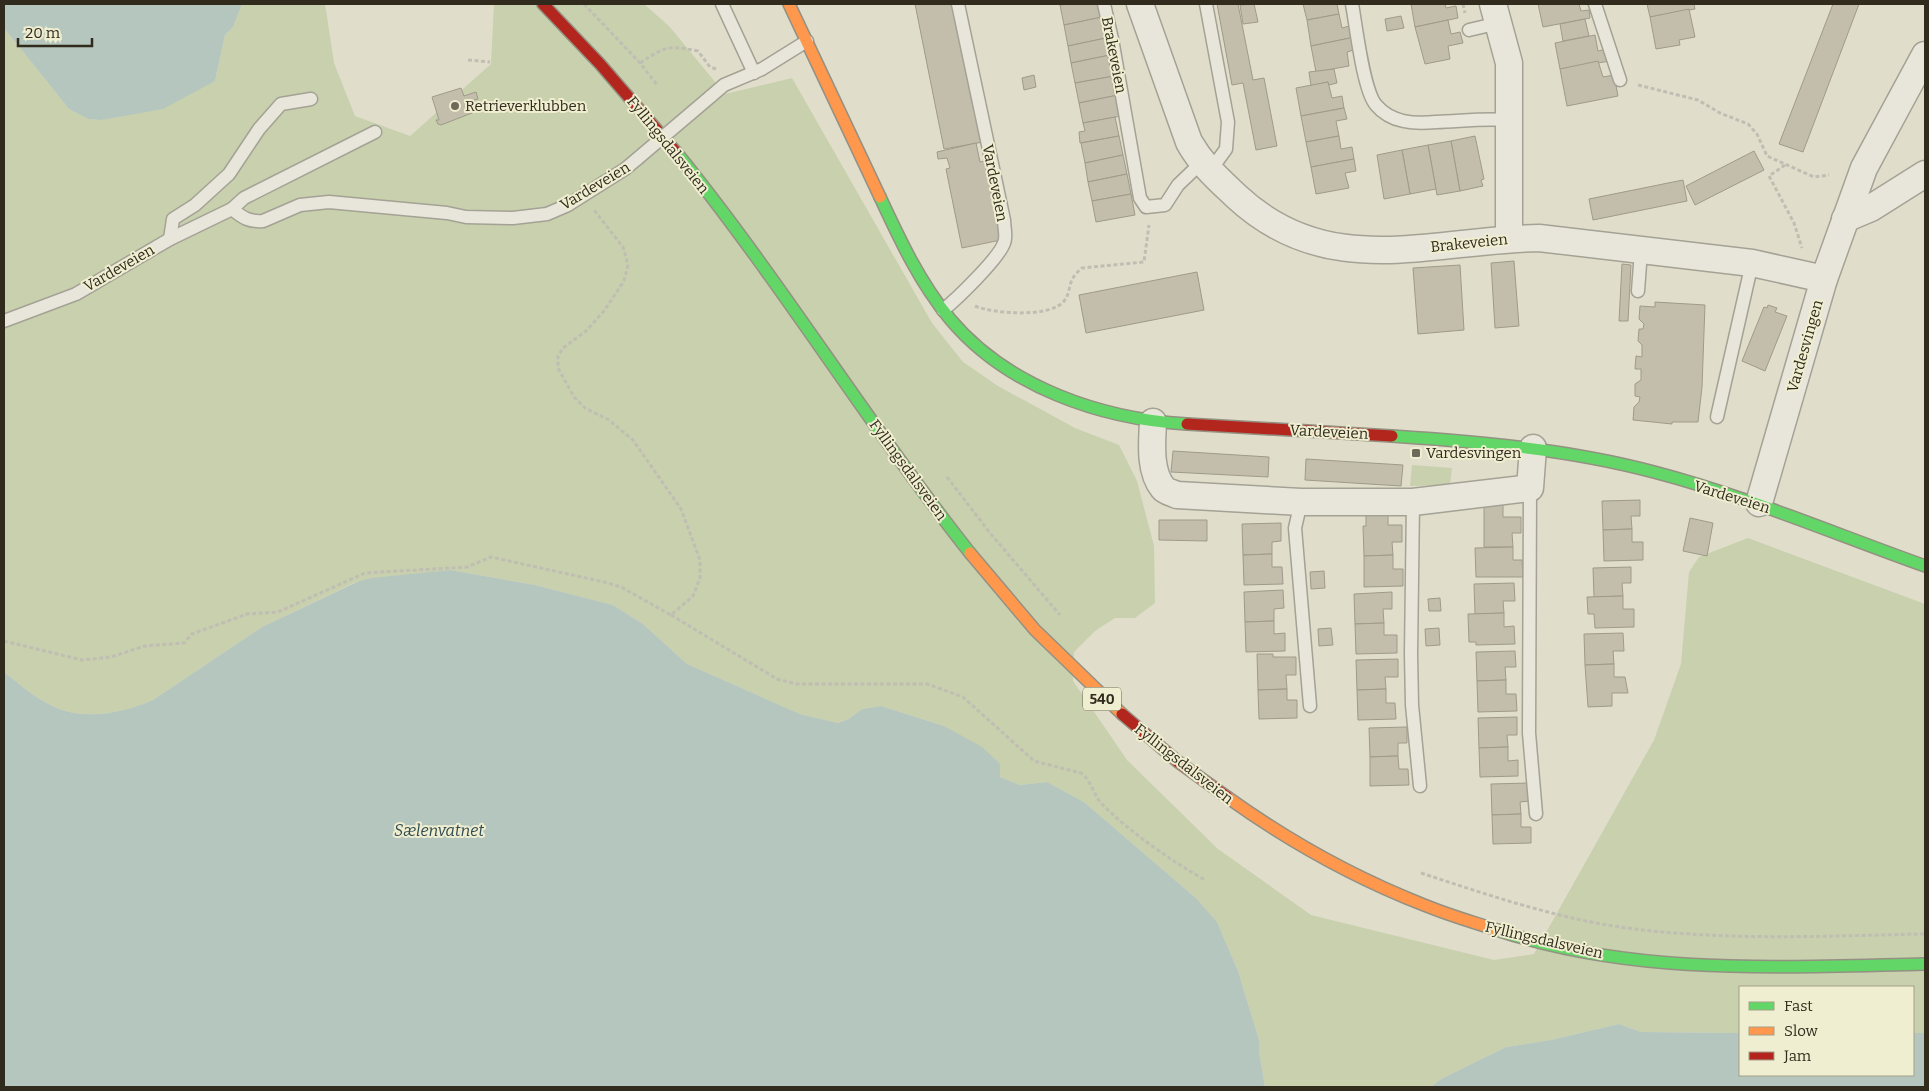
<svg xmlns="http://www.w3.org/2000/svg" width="1929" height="1091" viewBox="0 0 1929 1091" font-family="Bitter,serif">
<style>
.green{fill:#c8d0ae}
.water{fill:#b5c6be}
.building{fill:#c3bdac;stroke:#9f9a8a}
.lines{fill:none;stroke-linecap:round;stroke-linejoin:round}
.lane-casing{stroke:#a4a294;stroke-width:15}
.street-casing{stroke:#a4a294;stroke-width:29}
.fast-casing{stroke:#949183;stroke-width:14}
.slow-casing{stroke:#949183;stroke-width:14}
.jam-casing{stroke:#949183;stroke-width:14}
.path{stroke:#c0beb2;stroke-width:3;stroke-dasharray:4 2.5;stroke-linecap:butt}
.lane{stroke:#e8e6db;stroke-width:12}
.street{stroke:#e8e6db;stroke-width:26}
.fast{stroke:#63d668;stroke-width:11}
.slow{stroke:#ff974d;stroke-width:11}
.jam{stroke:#b3261e;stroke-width:11}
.lane-bridge-casing{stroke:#a4a294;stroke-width:15;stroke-linecap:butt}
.lane-bridge{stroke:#e8e6db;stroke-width:12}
.poi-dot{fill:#6e6a5a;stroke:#f0eed0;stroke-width:2}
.labels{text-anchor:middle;stroke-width:4;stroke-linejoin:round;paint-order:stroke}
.shield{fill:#f0eed0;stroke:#6a6653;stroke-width:1}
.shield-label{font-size:14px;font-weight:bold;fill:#312b1e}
.street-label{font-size:15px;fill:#312b1e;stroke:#f0eed0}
.poi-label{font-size:15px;fill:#312b1e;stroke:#f0eed0;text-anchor:start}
.water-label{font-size:16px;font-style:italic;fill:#2e4a4f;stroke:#f0eed0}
</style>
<rect width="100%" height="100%" fill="#e0deca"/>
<g class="green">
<path d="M242 4H325L334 63 355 116 410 136 491 64 494 4H644L669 26 725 94 792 78 932 323 963 362 998 386 1075 428 1119 445 1137 481 1154 546 1155 603 1135 618H1115L1095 631 1074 652 1073 681 1127 760 1218 849 1311 915 1494 960 1534 954 1654 740 1681 664 1689 572 1699 557 1748 538 1925 604V1033H1913V987H1740V1033L1641 1032 1619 1024 1551 1040 1506 1047 1441 1079 1431 1087H1265L1259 1051V1040L1238 971 1217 922 1197 899 1084 802 1047 782 1020 785 1000 777 944 726 881 706 862 709 849 719 838 723 800 714 687 664 643 624 613 605 535 585 450 570 358 581 262 627 153 700C129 711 93 719 66 711 43 705 22 686 4 672V28L69 109 88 119 101 120 215 81 225 35 233 27Z"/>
<path d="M1412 465 1452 468 1450 485 1410 486Z"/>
</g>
<g class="water">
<path d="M4 4H242L233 27 225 35 215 81 163 109 101 120 88 119 69 109 4 28Z"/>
<path d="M450 570 535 585 613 605 643 624 687 664 800 714 838 723 849 719 862 709 881 706 944 726 982 747 1000 764V777L1020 785 1047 782 1084 802 1197 899 1217 922 1238 971 1259 1040V1051L1265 1087H4V672C22 686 43 705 66 711 94 719 128 711 153 700L262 627 359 581 372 578Z"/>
<path d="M1619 1024 1641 1032 1740 1033V1075H1913V1033H1925V1087H1431L1441 1079 1506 1047 1551 1040Z"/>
</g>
<g class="building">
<path d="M915 4H956L983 142 944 149Z"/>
<path d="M1069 4H1100L1102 17 1064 25 1060 5Z"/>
<path d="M1217 4H1238L1253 80 1264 78 1277 146 1256 150 1243 83 1232 85Z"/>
<path d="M1254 4 1258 22 1243 24 1240 5Z"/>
<path d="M1303 4H1337L1339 14 1307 20Z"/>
<path d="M1411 4H1445L1446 8 1456 6 1458 18 1415 27Z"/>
<path d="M1538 4H1579L1581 11 1589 10 1590 18 1543 27Z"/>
<path d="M1647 4H1694L1695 9 1650 17Z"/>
<path d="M1833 4H1859L1803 152 1779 144Z"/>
<path d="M1689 9 1695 37 1679 40 1680 45 1656 49 1650 17Z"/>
<path d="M1339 14 1342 28 1353 25 1355 37 1311 46 1307 20Z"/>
<path d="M1401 16 1404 28 1387 31 1385 19Z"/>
<path d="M1102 17 1106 38 1068 46 1064 25Z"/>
<path d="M1585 19 1589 36 1563 41 1560 24Z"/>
<path d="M1448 20 1451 34 1460 32 1463 43 1448 46 1450 59 1425 64 1415 27Z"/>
<path d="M1595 35 1598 51 1607 49 1610 61 1560 69 1555 43Z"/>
<path d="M1355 37 1357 49 1347 52 1349 66 1316 72 1311 46Z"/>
<path d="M1106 38 1110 55 1071 63 1068 46Z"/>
<path d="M1110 55 1114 76 1075 83 1071 63Z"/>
<path d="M1598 61 1603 77 1614 75 1618 96 1567 106 1560 69Z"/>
<path d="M1334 69 1337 83 1329 85 1328 82 1311 86 1309 72Z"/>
<path d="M1034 75 1036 87 1024 90 1022 78Z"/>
<path d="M1114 76 1118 95 1079 103 1075 83Z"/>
<path d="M1328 82 1332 98 1342 96 1344 108 1301 116 1296 88Z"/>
<path d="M461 88 464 96 476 92 478 99 474 100 477 111 441 125 438 124 436 120H439L432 97Z"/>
<path d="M1118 95 1121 116 1083 123 1079 103Z"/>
<path d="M1344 108 1347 119 1336 121 1339 136 1306 142 1301 116Z"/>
<path d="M1115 117 1119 136 1080 143 1079 132 1085 131 1083 123Z"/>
<path d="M1119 136 1123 155 1085 163 1081 143Z"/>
<path d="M1339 136 1341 149 1352 147 1354 159 1311 167 1306 142Z"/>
<path d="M1475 136 1484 179 1481 180 1483 186 1460 191 1451 141Z"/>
<path d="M1451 141 1460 191 1437 195 1428 145Z"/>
<path d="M976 143 980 162 985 161 1001 240 962 248 946 169 950 168 947 158 938 159 937 152Z"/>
<path d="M1428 145 1436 189 1410 194 1402 150Z"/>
<path d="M1402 150 1410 194 1384 199 1377 155Z"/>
<path d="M1754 151 1764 170 1695 205 1686 186Z"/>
<path d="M1123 155 1127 174 1088 182 1085 163Z"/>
<path d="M1354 159 1356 171 1345 173 1349 188 1316 194 1311 167Z"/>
<path d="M1127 174 1131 194 1092 201 1088 182Z"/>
<path d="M1683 180 1687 201 1593 220 1589 199Z"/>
<path d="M1131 194 1135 215 1096 222 1092 201Z"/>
<path d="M1514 261 1519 326 1495 328 1491 263Z"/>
<path d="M1622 264 1631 265 1628 321H1619Z"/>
<path d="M1460 265 1464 330 1418 334 1413 268Z"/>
<path d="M1197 272 1204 310 1086 333 1079 295Z"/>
<path d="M1655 302 1705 305 1702 387 1698 422H1672V424L1633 420 1634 407 1639 402 1640 397 1635 396V384L1641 380V369H1635L1636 356 1642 357V345L1638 341 1639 329H1643L1644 324 1639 319 1640 306 1655 307Z"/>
<path d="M1768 305 1777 308 1775 312 1787 316 1765 371 1742 361 1764 307 1767 308Z"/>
<path d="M1173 451 1269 457 1268 477 1171 472Z"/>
<path d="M1306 459 1403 465 1401 486 1305 480Z"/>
<path d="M1640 500V516H1631L1632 529 1603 530 1602 501Z"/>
<path d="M1503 505V517H1521V533H1512L1513 547H1484V506Z"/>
<path d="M1388 514V525H1402V542H1392L1393 555 1364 556 1363 526H1366V515Z"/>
<path d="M1690 518 1713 523 1707 556 1683 551Z"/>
<path d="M1159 520H1207V541L1159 540Z"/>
<path d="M1281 523V541L1272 542V554L1243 555 1242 524Z"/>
<path d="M1632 529V542H1643V560L1604 561 1603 530Z"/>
<path d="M1513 547V560H1522L1523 577H1476L1475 548Z"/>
<path d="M1272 554V567H1282L1283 584 1244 585 1243 555Z"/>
<path d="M1393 555V569H1403V586L1364 587V556Z"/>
<path d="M1631 567V583H1622L1623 596 1594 597 1593 568Z"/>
<path d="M1324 571 1325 588 1311 589 1310 572Z"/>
<path d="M1514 583 1515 601H1503L1504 613 1475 614 1474 584Z"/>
<path d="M1283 590 1284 608 1274 609V621L1245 622 1244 592Z"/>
<path d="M1392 592V609H1383L1384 623 1355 624 1354 594Z"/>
<path d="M1623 596V609H1634V627L1595 628 1594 614H1588L1587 597Z"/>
<path d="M1440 598 1441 611H1429L1428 599Z"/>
<path d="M1504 613V627L1514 626 1515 644 1476 645V642H1469L1468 614Z"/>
<path d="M1274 621V634L1285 633V651L1246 652 1245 622Z"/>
<path d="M1384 623V635H1397V653L1356 654 1355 624Z"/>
<path d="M1331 628 1333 645 1319 646 1318 629Z"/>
<path d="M1439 628 1440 645 1426 646 1425 629Z"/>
<path d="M1623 633 1624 651H1613L1614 664 1585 665 1584 634Z"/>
<path d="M1515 651 1516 667H1505L1506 680 1477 681 1476 652Z"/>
<path d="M1257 654H1273V657H1296V675H1286L1287 689 1258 690Z"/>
<path d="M1398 659V677H1385L1386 689 1357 690 1356 660Z"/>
<path d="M1614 664V677H1625L1628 693H1612V706L1588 707 1585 665Z"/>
<path d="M1506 680V694H1516L1517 711 1478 712 1477 681Z"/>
<path d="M1287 689V700H1297V718L1259 719 1258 690Z"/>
<path d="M1386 689V703H1395L1396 719 1358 720 1357 690Z"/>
<path d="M1517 717V735H1507L1508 747 1479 748 1478 718Z"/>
<path d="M1407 727V743H1398V756L1370 757 1369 728Z"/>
<path d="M1508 747V761L1518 760V776L1480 777 1479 748Z"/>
<path d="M1398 756 1399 769H1408L1409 785 1370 786V757Z"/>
<path d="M1530 783V801L1520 802 1521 814 1492 815 1491 784Z"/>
<path d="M1521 814V827H1531V843L1493 844 1492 815Z"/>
</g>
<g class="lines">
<defs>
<g id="lane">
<path d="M722 4 754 73"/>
<path d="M1104 4 1112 39 1140 198 1146 207 1165 205 1178 185 1201 163"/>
<path d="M1206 4 1228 122 1226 149 1210 171"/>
<path d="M1352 4C1356 25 1363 90 1376 105 1391 123 1414 124 1436 122 1463 121 1482 118 1509 120"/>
<path d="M1595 4 1620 80"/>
<path d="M1469 30 1499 23"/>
<path d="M710 97 724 85 762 69 807 41"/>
<path d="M232 209 244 198 375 132"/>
<path d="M170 239 173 219 195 205 229 174 259 129 281 104 311 99"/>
<path d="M1638 291 1641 251"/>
<path d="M943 310C957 299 999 258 1004 243 1007 237 1004 227 1004 220L958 4"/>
<path d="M4 321 76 294 170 239 232 209C243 218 249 222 263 221L300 205 329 202 447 213 466 217 513 218 547 214 568 205 625 169 637 159"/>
<path d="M1717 417 1752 263"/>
<path d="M1530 488 1529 733 1536 814"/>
<path d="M1301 502 1295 528 1310 706"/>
<path d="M1413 502 1411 654 1412 705 1420 786"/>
</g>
<g id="street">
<path d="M1140 4 1189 142C1202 165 1217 178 1236 196 1328 282 1429 240 1539 238L1752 263 1824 279"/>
<path d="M1493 4 1509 63V238"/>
<path d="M1845 219 1871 208 1925 174"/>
<path d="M1153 422C1152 442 1149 471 1163 488 1166 492 1173 493 1177 495L1301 502H1413L1530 488 1533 448"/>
<path d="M1759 503 1824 279 1864 168 1925 55"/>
</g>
<g id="fast">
<path d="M676 152C780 280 867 423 970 553"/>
<path d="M880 197C900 240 920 283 950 319 1007 387 1101 419 1187 424"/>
<path d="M1392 436C1480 442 1568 449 1654 472 1746 496 1835 534 1925 566"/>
<path d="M1497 930C1634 976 1782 967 1925 964"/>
</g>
<g id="slow">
<path d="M789 4 880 197"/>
<path d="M970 553 1035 630 1122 714"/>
<path d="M1227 797C1287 840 1355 878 1424 905 1448 915 1473 922 1497 930"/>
</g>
<g id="jam">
<path d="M543 4 600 64 676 152"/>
<path d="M1187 424 1392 436"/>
<path d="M1122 714 1177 761 1227 797"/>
</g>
</defs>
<use href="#lane" class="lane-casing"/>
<use href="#street" class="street-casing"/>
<use href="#fast" class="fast-casing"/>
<use href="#slow" class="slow-casing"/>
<use href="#jam" class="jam-casing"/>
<g class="path">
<path d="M584 4 640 63 658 86"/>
<path d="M1463 4 1465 13"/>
<path d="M468 60 490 62"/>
<path d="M640 63C666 46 668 45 698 51L710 67 716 69"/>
<path d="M1638 85 1698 100 1720 113 1748 124 1757 134 1767 156 1814 177 1829 175"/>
<path d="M1785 165 1769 176 1794 223 1802 248"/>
<path d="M975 306C994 314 1051 318 1064 301 1073 290 1065 282 1082 268L1144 262 1149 225"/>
<path d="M947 477 990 533 1060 615"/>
<path d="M671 615 777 679 796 684H927L963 697 1034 761 1081 773C1092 781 1093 795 1102 804 1128 831 1173 862 1205 880"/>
<path d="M4 641 82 660 111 657 145 646 184 643 192 634 247 614 278 612 365 573 467 567 491 557 604 582 621 587 671 615 693 596 700 578V560L681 509 633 440 609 420 585 408 574 397 558 368V356L563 348 586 331 604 311 624 281 628 265 623 247 594 210"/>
<path d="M1421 873C1482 893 1544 914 1607 925 1712 942 1820 936 1925 934"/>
</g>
<use href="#lane" class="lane"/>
<use href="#street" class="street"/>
<use href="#fast" class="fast"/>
<use href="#slow" class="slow"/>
<use href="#jam" class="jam"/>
<defs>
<path id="lane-bridge" d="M637 159 710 97"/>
</defs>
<use href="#lane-bridge" class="lane-bridge-casing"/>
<use href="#lane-bridge" class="lane-bridge"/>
</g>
<g class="poi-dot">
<circle cx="455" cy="106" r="5"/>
<rect x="1411" y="448" width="10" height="10" rx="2.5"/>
</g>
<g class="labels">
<rect class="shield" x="1083" y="687.5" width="38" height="23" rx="4"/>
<g class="shield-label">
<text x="1102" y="704">540</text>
</g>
<g class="street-label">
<text transform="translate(1114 55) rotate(79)" y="5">Brakeveien</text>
<text transform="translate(668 145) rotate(51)" y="5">Fyllingsdalsveien</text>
<text transform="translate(995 183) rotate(79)" y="5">Vardeveien</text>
<text transform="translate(595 186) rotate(-31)" y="5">Vardeveien</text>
<text transform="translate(1469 243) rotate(-6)" y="5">Brakeveien</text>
<text transform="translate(119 268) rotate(-30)" y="5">Vardeveien</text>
<text transform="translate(1805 346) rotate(-74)" y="5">Vardesvingen</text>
<text transform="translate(1329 432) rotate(3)" y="5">Vardeveien</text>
<text transform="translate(908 470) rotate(54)" y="5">Fyllingsdalsveien</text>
<text transform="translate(1732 497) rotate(17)" y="5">Vardeveien</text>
<text transform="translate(1184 764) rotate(38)" y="5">Fyllingsdalsveien</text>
<text transform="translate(1544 940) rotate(13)" y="5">Fyllingsdalsveien</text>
</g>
<g class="poi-label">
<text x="465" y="111">Retrieverklubben</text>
<text x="1426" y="458">Vardesvingen</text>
</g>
<g class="water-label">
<text x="439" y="836">Sælenvatnet</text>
</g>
</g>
<rect width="1929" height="1091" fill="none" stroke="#312b1e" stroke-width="10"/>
<rect x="1739" y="986" width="175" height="90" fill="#f0eed0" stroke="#a4a089"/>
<rect x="1749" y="1002" width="25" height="8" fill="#63d668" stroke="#a4a089"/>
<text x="1784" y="1011" font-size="15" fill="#312b1e">Fast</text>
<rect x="1749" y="1027" width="25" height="8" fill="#ff974d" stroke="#a4a089"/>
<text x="1784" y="1036" font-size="15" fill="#312b1e">Slow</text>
<rect x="1749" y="1052" width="25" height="8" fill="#b3261e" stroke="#a4a089"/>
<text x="1784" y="1061" font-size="15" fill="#312b1e">Jam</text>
<path d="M18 38v8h74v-8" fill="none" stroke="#312b1e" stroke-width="2.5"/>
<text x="25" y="38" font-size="15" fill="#312b1e" stroke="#f0eed0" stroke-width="4" paint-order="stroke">20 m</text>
</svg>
